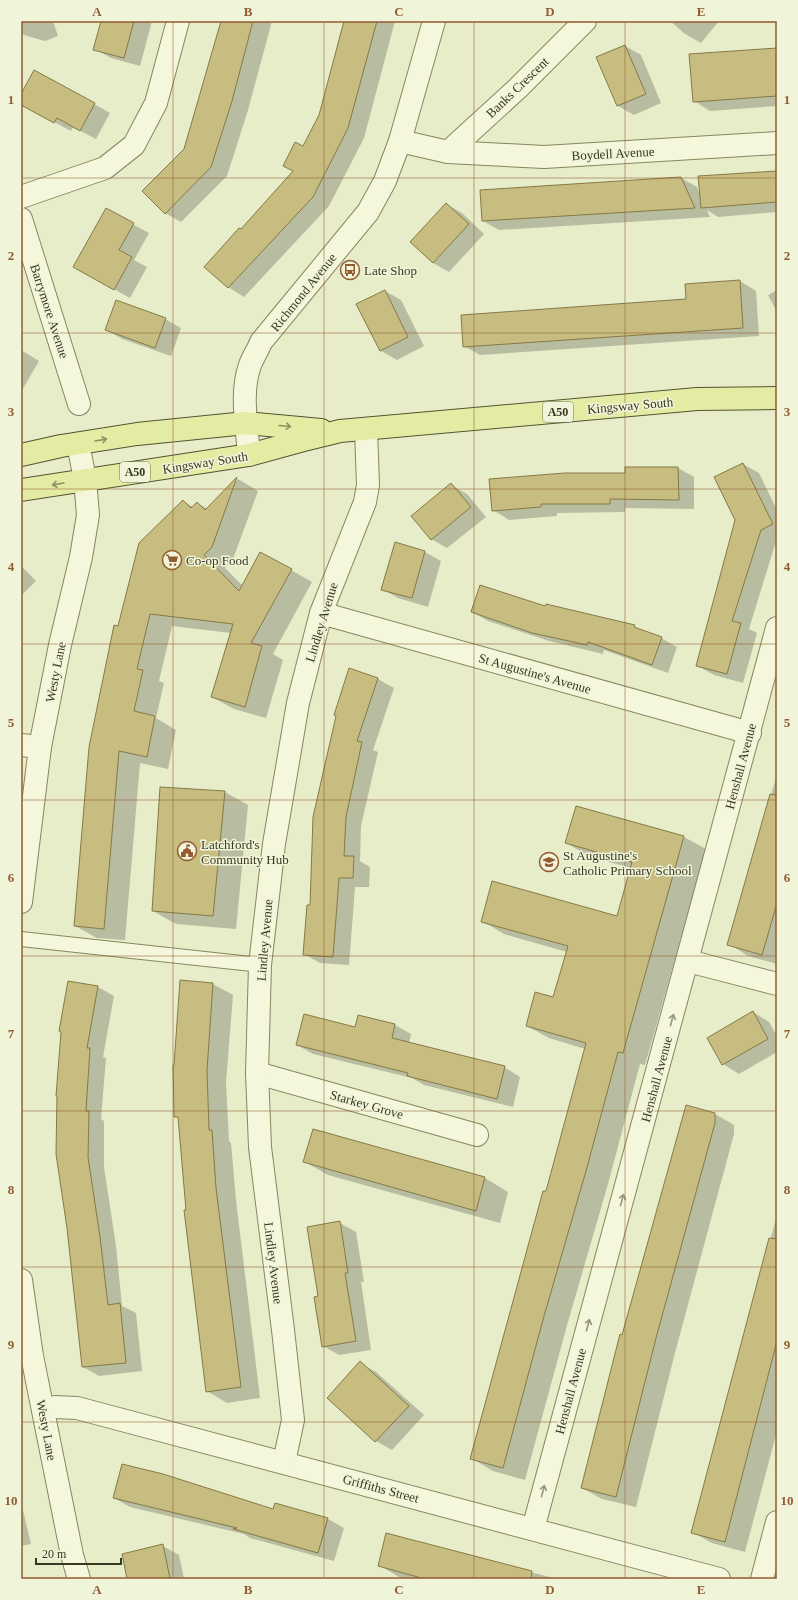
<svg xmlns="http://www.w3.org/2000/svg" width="798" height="1600" viewBox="0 0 798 1600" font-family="Georgia,serif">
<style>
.shadow{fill:#0003}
.building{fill:#c8bd81;stroke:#857a46}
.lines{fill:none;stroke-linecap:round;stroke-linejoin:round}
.service-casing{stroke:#87865e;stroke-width:16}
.minor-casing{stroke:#87865e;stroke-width:24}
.primary-casing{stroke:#565232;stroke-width:24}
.service{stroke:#f4f7db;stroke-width:14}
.minor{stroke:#f4f7db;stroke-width:22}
.primary{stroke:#e4eca3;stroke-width:22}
.oneway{stroke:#8e9262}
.oneway2{stroke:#96977e}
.grid{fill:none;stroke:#935b32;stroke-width:1;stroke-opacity:0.55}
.labels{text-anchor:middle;stroke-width:3;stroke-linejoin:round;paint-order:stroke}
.shield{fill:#f0f4d8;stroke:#707058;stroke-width:1}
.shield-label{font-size:12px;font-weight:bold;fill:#393721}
.street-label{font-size:13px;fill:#393721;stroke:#f0f4d8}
.poi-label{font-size:13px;fill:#393721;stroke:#f0f4d8;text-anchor:start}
.neatline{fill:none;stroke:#935b32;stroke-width:1.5}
.grid-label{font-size:13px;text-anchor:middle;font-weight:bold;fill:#935b32}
</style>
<rect width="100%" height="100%" fill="#e7ecc9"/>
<g class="shadow">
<path d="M21 21H53L58 36 45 41 27 36 21 33Z"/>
<path d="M102 21H152L140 66 111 58 95 49Z"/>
<path d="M222 21H272L248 110 227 176 181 222 165 213Z"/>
<path d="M345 21H395L364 138 329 206 244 297 228 287 241 230 295 171 304 148 320 116Z"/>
<path d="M670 21H719L701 43 685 34Z"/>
<path d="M625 46 641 55 661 103 634 115 618 106Z"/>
<path d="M777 49V106L710 111 694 101Z"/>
<path d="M21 96 94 104 110 113 96 139 73 127 71 131 21 104Z"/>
<path d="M777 171V212L718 217 707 210 710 217 499 230 483 221 681 178 697 187 700 195Z"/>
<path d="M446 204 462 213 484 234 449 272 433 263 411 242Z"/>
<path d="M106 210 149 233 134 260 147 267 130 298 90 276Z"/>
<path d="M740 281 756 291 759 336 480 355 464 346 687 300Z"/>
<path d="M777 290V312L768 295Z"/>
<path d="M385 291 401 300 424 346 397 360 381 351Z"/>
<path d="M165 319 181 328 171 356 122 339 106 329Z"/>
<path d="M21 350 39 361 21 392Z"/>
<path d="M743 464 759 473 777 510V538L749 629 757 633 743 683 714 675 698 666 736 520Z"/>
<path d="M678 468 694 477V509L625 508V512L557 513V516L509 520 493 510 626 474Z"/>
<path d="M238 479 258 491 233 559 225 568 243 586 291 570 312 582 273 654 283 660 266 718 234 709 212 697 231 633 172 626 159 681 164 683 156 718 176 730 168 769 140 763 125 940 97 938 75 926 118 627 183 501 193 507 197 503 208 509Z"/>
<path d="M451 485 467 494 486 517 447 548 431 539Z"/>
<path d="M395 543 425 552 441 561 428 607 398 598 382 589Z"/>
<path d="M21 566 36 581 21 596Z"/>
<path d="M546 608 634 626 647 633 661 638 677 647 668 673 604 650 603 654 549 641 488 621 472 612Z"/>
<path d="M349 670 378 679 394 688 373 750 378 752 361 826 360 861 370 867 369 887H355L349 965 320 963 304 954 310 907Z"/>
<path d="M777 774V964L748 956 729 944Z"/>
<path d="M225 792 248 805 236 929 176 924 153 911Z"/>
<path d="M684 837 706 849 645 1065 640 1064 608 1184 566 1329 525 1480 493 1471 471 1458 546 1193 585 1049 549 1038 527 1026 554 999 567 952 504 934 482 921 618 917 631 868 588 856 567 843Z"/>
<path d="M181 982 213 984 233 995 226 1082 229 1141 231 1143 236 1200 260 1398 227 1403 207 1391 187 1211 179 1118 175 1116V1066Z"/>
<path d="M98 987 114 996 103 1057 106 1058 101 1119 104 1121V1167L116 1246 122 1306 136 1313 142 1371 99 1376 83 1367 68 1227 57 1154Z"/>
<path d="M753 1012 769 1022 777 1036V1052L739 1074 723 1064 708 1038Z"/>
<path d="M359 1016 395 1025 411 1034 409 1043 504 1067 520 1077 513 1107 424 1085 412 1078 313 1054 297 1045 356 1028Z"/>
<path d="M715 1114 734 1125V1134L676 1349 636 1507 602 1499 582 1488 623 1336Z"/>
<path d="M313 1130 485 1178 508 1192 500 1223 328 1175 305 1162Z"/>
<path d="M777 1215V1431L745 1552 712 1543 692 1532Z"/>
<path d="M340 1223 356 1232 364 1282H361L371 1350 339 1355 323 1346 319 1297Z"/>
<path d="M360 1363 376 1372 424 1415 392 1450 376 1441 329 1398Z"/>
<path d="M114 1498 274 1510 328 1519 344 1528 334 1561 250 1538 244 1534 130 1507Z"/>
<path d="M21 1502 31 1544 21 1546Z"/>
<path d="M387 1534 557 1579H407L399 1577 379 1565Z"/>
<path d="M163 1546 179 1555 184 1579H128Z"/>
</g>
<g class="building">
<path d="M101 21H134L124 58 93 50Z"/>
<path d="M221 21H253L232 101 211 167 165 214 142 191 184 149Z"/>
<path d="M344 21H377L348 128 313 197 228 288 204 267 239 228 241 229 293 171 283 166 295 142 303 146 319 115Z"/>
<path d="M625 45 646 94 617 106 596 57Z"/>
<path d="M777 48V96L693 102 689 54Z"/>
<path d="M34 70 95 103 80 131 57 118 54 123 21 105V94Z"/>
<path d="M777 171V202L701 208 698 176Z"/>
<path d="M681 177 695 208 482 221 480 190Z"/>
<path d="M446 203 469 224 433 263 410 242Z"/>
<path d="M106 208 134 223 119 250 132 257 114 290 73 267Z"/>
<path d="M740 280 743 328 463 347 461 315 686 299 685 284Z"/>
<path d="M385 290 408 337 380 351 356 304Z"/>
<path d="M116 300 166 318 155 348 105 330Z"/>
<path d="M743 463 773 524 761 530 732 621 741 623 727 674 696 666 735 520 714 477Z"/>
<path d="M625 467H678L679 500 610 499V504H541V507L492 511 489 479 565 473H625Z"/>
<path d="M237 477 212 547 204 555 239 591 260 552 292 569 251 643 262 646 245 707 211 697 233 624 150 614 137 669 143 670 134 711 155 716 147 757 119 751 104 929 74 926 89 747 114 625 118 626 139 543 183 500 191 508 197 502 205 510Z"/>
<path d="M451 483 471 507 431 540 411 516Z"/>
<path d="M395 542 425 551 412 598 381 590Z"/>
<path d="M480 585 545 606 546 604 635 625 634 627 662 637 652 665 588 642 587 645 532 633 471 612Z"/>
<path d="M349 668 378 678 357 741 362 742 346 817 344 856H354L353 878H339L333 957 303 955 307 905H310L313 817 336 716 334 715Z"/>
<path d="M160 787 225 791 213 916 152 911Z"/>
<path d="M770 794 777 795V903L762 955 727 945Z"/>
<path d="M576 806 684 836 623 1053 618 1052 586 1171 544 1316 503 1468 470 1459 543 1191H546L586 1043 526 1026 535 992 553 997 568 946 481 922 492 881 617 916 632 862 565 843Z"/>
<path d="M180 980 213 983 207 1070 209 1130H212L216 1188 241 1387 206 1392 184 1210H186L178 1117H174L173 1065H174Z"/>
<path d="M68 981 98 986 87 1048H90L86 1111H89L88 1157 100 1237 108 1305 120 1303 126 1363 82 1367 67 1228 56 1154 57 1096H56L61 1032 59 1031Z"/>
<path d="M753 1011 768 1039 722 1065 707 1038Z"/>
<path d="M304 1014 355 1027 358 1015 395 1024 392 1038 505 1066 497 1099 407 1076 408 1073 296 1045Z"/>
<path d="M686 1105 715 1113V1123L656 1338 616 1497 581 1488 620 1334 622 1335Z"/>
<path d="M313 1129 485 1177 476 1211 303 1162Z"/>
<path d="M340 1221 348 1273H345L356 1341 322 1347 314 1297 318 1296 307 1227Z"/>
<path d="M769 1238 777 1239V1341L725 1542 691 1533Z"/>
<path d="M360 1361 409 1406 375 1442 327 1398Z"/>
<path d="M122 1464 163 1474 273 1509 275 1503 328 1518 318 1553 233 1529 237 1528 113 1498Z"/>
<path d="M386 1533 532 1571 531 1579H425L378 1566Z"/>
<path d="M163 1544 170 1579H127L122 1554Z"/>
</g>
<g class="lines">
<defs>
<path id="service" d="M21 939 260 965"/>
<g id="minor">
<path d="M400 141 448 152 544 157 777 143"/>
<path d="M448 152 518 88 585 21"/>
<path d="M21 197 105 168 134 145 156 103 178 21"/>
<path d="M21 219 79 404"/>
<path d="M249 455C247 426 240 393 250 365 253 357 258 350 261 342L368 212 385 181 400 141 434 21"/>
<path d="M321 613 750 733"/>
<path d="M21 745 40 747"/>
<path d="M21 902 40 747 60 645 81 557 88 515 85 479 78 444"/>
<path d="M688 961 777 984"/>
<path d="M257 1073 477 1135"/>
<path d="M21 1280 32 1356 72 1555 79 1579"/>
<path d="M43 1409 55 1407 77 1408 719 1579"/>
<path d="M284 1462 293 1420 283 1330 260 1147 257 1073 260 965 274 844 298 703 321 613 365 502 368 485 366 429"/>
<path d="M533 1529 777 628"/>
<path d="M762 1579 777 1522"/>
</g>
<g id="primary">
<path d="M21 455 61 446 137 434 246 423 321 430"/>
<path d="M21 490 249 455 304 440 340 431 697 399 777 398"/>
</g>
</defs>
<use href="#service" class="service-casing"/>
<use href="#minor" class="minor-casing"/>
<use href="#primary" class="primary-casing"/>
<use href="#service" class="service"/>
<use href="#minor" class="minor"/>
<use href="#primary" class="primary"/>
</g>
<defs><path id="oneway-shaft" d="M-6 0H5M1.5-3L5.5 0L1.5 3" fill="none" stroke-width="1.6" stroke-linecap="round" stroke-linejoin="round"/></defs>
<g class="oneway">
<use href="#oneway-shaft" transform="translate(285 426) rotate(5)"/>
<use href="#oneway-shaft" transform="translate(101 440) rotate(-10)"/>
<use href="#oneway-shaft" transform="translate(58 484) rotate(170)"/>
</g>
<g class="oneway2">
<use href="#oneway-shaft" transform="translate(672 1020) rotate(-75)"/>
<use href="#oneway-shaft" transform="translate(622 1200) rotate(-75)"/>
<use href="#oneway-shaft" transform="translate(588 1325) rotate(-75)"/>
<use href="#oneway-shaft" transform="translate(543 1491) rotate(-75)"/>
</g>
<path class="grid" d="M173 21V1579M324 21V1579M474 21V1579M625 21V1579M21 178H777M21 333H777M21 489H777M21 644H777M21 800H777M21 956H777M21 1111H777M21 1267H777M21 1422H777"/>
<defs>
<symbol id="bus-ring" viewBox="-11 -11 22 22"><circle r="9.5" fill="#f0f4d8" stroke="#935b32" stroke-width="1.5"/><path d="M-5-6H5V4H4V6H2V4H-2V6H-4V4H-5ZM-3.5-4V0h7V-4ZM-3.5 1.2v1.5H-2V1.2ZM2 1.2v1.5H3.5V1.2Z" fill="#935b32"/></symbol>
<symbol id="supermarket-ring" viewBox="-11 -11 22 22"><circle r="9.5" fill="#f0f4d8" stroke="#935b32" stroke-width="1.5"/><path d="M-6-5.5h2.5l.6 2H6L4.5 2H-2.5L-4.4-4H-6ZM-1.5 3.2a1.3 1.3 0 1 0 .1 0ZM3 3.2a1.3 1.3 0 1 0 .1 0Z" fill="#935b32"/></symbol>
<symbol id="civic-ring" viewBox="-11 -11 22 22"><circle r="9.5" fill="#f0f4d8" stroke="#935b32" stroke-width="1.5"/><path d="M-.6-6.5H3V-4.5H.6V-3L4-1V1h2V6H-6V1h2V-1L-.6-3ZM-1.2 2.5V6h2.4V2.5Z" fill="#935b32"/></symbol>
<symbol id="school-ring" viewBox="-11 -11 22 22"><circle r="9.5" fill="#f0f4d8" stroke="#935b32" stroke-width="1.5"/><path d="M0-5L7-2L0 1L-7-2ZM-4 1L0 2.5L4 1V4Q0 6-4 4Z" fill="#935b32"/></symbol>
</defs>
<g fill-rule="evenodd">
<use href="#bus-ring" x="339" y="259" width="22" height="22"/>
<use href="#supermarket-ring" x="161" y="549" width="22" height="22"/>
<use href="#civic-ring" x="176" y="840" width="22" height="22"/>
<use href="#school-ring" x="538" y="851" width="22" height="22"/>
</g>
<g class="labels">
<g class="shield">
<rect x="543" y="402" width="30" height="20" rx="3"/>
<rect x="120" y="462" width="30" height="20" rx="3"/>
</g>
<g class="shield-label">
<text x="558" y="416">A50</text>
<text x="135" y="476">A50</text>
</g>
<g class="street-label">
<text transform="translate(517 87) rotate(-44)" y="5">Banks Crescent</text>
<text transform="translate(613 153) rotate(-3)" y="5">Boydell Avenue</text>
<text transform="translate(303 292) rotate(-51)" y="5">Richmond Avenue</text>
<text transform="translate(50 311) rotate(72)" y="5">Barrymore Avenue</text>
<text transform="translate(630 405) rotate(-5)" y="5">Kingsway South</text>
<text transform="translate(205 462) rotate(-9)" y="5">Kingsway South</text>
<text transform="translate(321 622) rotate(-73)" y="5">Lindley Avenue</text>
<text transform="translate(55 672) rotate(-79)" y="5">Westy Lane</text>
<text transform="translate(535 673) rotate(16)" y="5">St Augustine's Avenue</text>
<text transform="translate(740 766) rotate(-75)" y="5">Henshall Avenue</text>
<text transform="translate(264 940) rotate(-85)" y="5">Lindley Avenue</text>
<text transform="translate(656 1079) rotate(-75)" y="5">Henshall Avenue</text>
<text transform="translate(367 1104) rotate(16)" y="5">Starkey Grove</text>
<text transform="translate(274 1263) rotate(83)" y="5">Lindley Avenue</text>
<text transform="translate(570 1391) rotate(-75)" y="5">Henshall Avenue</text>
<text transform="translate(47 1430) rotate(79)" y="5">Westy Lane</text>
<text transform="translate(381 1488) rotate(15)" y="5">Griffiths Street</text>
</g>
<g class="poi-label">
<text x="364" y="275">Late Shop</text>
<text x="186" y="565">Co-op Food</text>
<text x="201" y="849">Latchford's<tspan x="201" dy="15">Community Hub</tspan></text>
<text x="563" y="860">St Augustine's<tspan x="563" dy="15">Catholic Primary School</tspan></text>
</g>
</g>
<rect width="798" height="1600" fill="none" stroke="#f0f4d8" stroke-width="44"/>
<path d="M36 1558v6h85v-6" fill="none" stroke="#393721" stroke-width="2"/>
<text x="42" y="1558" font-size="12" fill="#393721" stroke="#f0f4d8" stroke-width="3" paint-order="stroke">20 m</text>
<rect x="22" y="22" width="754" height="1556" class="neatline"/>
<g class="grid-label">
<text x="97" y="16">A</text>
<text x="248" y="16">B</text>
<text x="399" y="16">C</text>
<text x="550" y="16">D</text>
<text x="701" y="16">E</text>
<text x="11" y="104">1</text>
<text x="787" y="104">1</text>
<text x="11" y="260">2</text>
<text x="787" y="260">2</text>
<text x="11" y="416">3</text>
<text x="787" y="416">3</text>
<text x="11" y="571">4</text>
<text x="787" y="571">4</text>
<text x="11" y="727">5</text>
<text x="787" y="727">5</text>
<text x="11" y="882">6</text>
<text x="787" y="882">6</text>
<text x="11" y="1038">7</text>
<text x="787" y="1038">7</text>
<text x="11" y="1194">8</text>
<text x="787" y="1194">8</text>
<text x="11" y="1349">9</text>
<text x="787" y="1349">9</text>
<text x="11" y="1505">10</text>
<text x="787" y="1505">10</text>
<text x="97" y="1594">A</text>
<text x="248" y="1594">B</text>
<text x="399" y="1594">C</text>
<text x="550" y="1594">D</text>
<text x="701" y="1594">E</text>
</g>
</svg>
